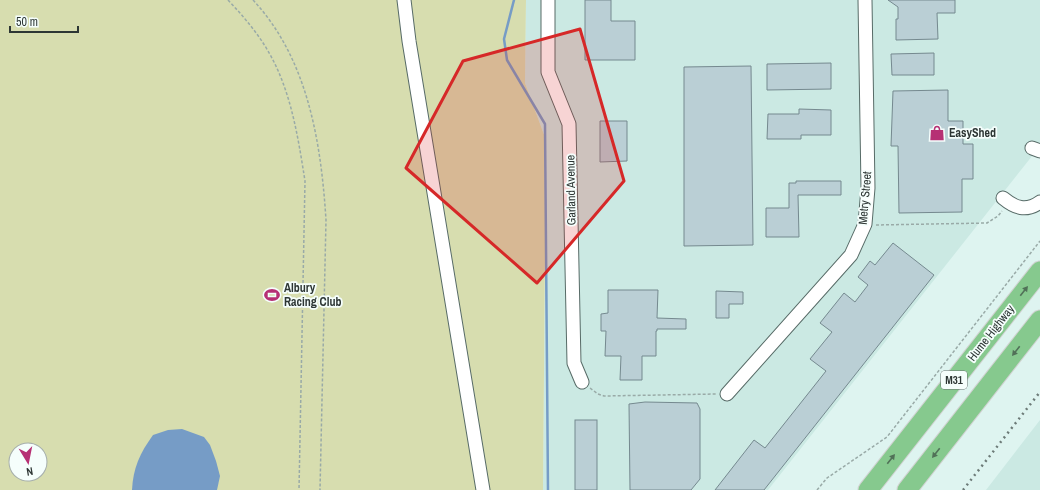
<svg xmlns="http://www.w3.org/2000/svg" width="1040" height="490" viewBox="0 0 1040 490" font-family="'Archivo Narrow',sans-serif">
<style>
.built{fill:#cbe9e3}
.green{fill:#d7ddaf;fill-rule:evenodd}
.water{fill:#769cc6}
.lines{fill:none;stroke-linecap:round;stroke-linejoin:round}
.stream{stroke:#769cc6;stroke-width:2.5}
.building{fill:#bacfd5;stroke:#75898f}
.minor-casing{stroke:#576b67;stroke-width:15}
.highway-casing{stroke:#d1d3d2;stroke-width:21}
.path{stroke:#99aaa7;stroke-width:1.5;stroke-dasharray:3 2;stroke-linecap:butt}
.minor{stroke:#fff;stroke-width:13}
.highway{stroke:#86c98e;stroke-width:19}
.rail{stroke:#6c7a77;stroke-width:2.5;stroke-dasharray:2 4;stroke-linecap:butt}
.oneway{fill:#517158}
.marked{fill:#d62828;fill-opacity:0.2;stroke:#d62828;stroke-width:3;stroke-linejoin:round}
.labels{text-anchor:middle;stroke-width:3.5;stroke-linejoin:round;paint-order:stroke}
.shield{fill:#f5fefc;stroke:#697270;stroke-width:1}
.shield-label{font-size:11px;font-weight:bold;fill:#2d3634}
.poi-label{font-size:12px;font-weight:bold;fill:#2d3634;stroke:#f5fefc;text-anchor:start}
.street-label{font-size:12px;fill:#2d3634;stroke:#f5fefc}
</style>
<rect width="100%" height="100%" fill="#def4f0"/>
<g class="built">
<path d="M526 0H1040V146L768 490H543L546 140 525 83Z"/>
<path d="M1040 420V490H986Z"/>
</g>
<path class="green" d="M0 0H526L525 83 546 140 543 490H0ZM16 450H40V474H16Z"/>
<path class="water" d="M182 429 204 437 210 445 216 461 220 476 217 490H132C133 468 140 453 153 435L168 430Z"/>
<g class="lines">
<path class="stream" d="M514 0 504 39 507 60 545 124 548 490"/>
</g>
<g class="building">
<path d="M585 0H611V21H635V60H585Z"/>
<path d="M888 0H955V13H937L938 39 896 40V19H898V7Z"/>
<path d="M934 53V75H892L891 54Z"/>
<path d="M831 63V89L767 90V64Z"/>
<path d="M751 66 753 245 684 246V67Z"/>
<path d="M948 90V121H963V144H973V179H962V212L899 213 898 146H891L893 91Z"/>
<path d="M799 109 831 110V135H801V139H767L768 114H799Z"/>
<path d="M600 121H627V161L600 162Z"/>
<path d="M796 181H841V195H798L799 237H766V208H789V183H796Z"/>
<path d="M893 243 934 275 764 490H715L754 440 765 448 826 371 810 359 832 332 820 323 844 293 855 302 868 285 858 277 870 261 875 265Z"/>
<path d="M608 290H658L657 318 686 319V329H657V331H656V356H642V380H620L621 356H605L606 331H601V314L608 313Z"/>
<path d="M716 291 743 292V304H729V318H716Z"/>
<path d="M645 402 697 403 700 409V479L691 490H630L629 404Z"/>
<rect x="575" y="420" width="22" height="70"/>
</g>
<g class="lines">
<defs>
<g id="minor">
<path d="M404 0 409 41 483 490"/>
<path d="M548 0V72L569 124 574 363 582 382"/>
<path d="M1032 148 1040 151"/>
<path d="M1003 198C1015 208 1026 212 1040 202"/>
<path d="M727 394 851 255 865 224 868 188 865 0"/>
</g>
<g id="highway">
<path d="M868 490 1040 271"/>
<path d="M907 490 1040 320"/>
</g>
</defs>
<use href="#minor" class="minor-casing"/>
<use href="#highway" class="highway-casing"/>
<g class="path">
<path d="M228 0C243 16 257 32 268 51 291 90 298 137 305 181L299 490"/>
<path d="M253 0C308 59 321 142 326 220L320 490"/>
<path d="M876 225 987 223 998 216 1002 211"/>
<path d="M590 388 598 394 604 396 716 394"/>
<path d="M817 490 827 478 887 437 1040 241"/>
</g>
<use href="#minor" class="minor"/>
<use href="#highway" class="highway"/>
<path class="rail" d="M963 490 1040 392"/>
</g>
<defs><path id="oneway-solid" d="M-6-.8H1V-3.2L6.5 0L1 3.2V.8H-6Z"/></defs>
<g class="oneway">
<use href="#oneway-solid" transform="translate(1024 291) rotate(-52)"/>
<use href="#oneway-solid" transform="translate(1016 351) rotate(128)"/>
<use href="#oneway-solid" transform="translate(936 453) rotate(128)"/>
<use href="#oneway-solid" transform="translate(891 459) rotate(-52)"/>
</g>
<path class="marked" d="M580 29 624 181 537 283 406 168 463 61Z"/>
<defs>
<symbol id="shop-bare" viewBox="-9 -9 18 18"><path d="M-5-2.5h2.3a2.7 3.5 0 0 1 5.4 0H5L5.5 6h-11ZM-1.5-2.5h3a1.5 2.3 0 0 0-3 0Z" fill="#b63074" stroke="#f5fefc" stroke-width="2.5" paint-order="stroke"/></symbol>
<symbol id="stadium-bare" viewBox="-9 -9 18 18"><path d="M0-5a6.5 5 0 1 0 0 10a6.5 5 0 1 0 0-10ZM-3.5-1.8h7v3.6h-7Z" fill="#b63074" stroke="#f5fefc" stroke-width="2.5" paint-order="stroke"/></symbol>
</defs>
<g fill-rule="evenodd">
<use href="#shop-bare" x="926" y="122" width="22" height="22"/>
<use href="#stadium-bare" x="261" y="284" width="22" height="22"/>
</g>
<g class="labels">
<rect class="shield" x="941" y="371" width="26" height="18" rx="3"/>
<g class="shield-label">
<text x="954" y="384">M31</text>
</g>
<g class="poi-label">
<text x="949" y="137">EasyShed</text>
<text x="284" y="292">Albury<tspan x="284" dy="14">Racing Club</tspan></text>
</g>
<g class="street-label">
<text transform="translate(571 190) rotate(-91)" y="4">Garland Avenue</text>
<text transform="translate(865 198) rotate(-85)" y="4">Metry Street</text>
<text transform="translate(991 333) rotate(-52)" y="4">Hume Highway</text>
</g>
</g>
<g transform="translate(28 462) rotate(170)"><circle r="19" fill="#f5fefc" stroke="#a5aeac"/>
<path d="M0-3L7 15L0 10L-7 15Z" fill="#b63074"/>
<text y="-6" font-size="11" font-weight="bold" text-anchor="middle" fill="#2d3634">N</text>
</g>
<path d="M10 26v6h68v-6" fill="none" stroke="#2d3634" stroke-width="2"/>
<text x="16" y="26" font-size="12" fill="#2d3634" stroke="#f5fefc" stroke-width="3" paint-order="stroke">50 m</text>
</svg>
